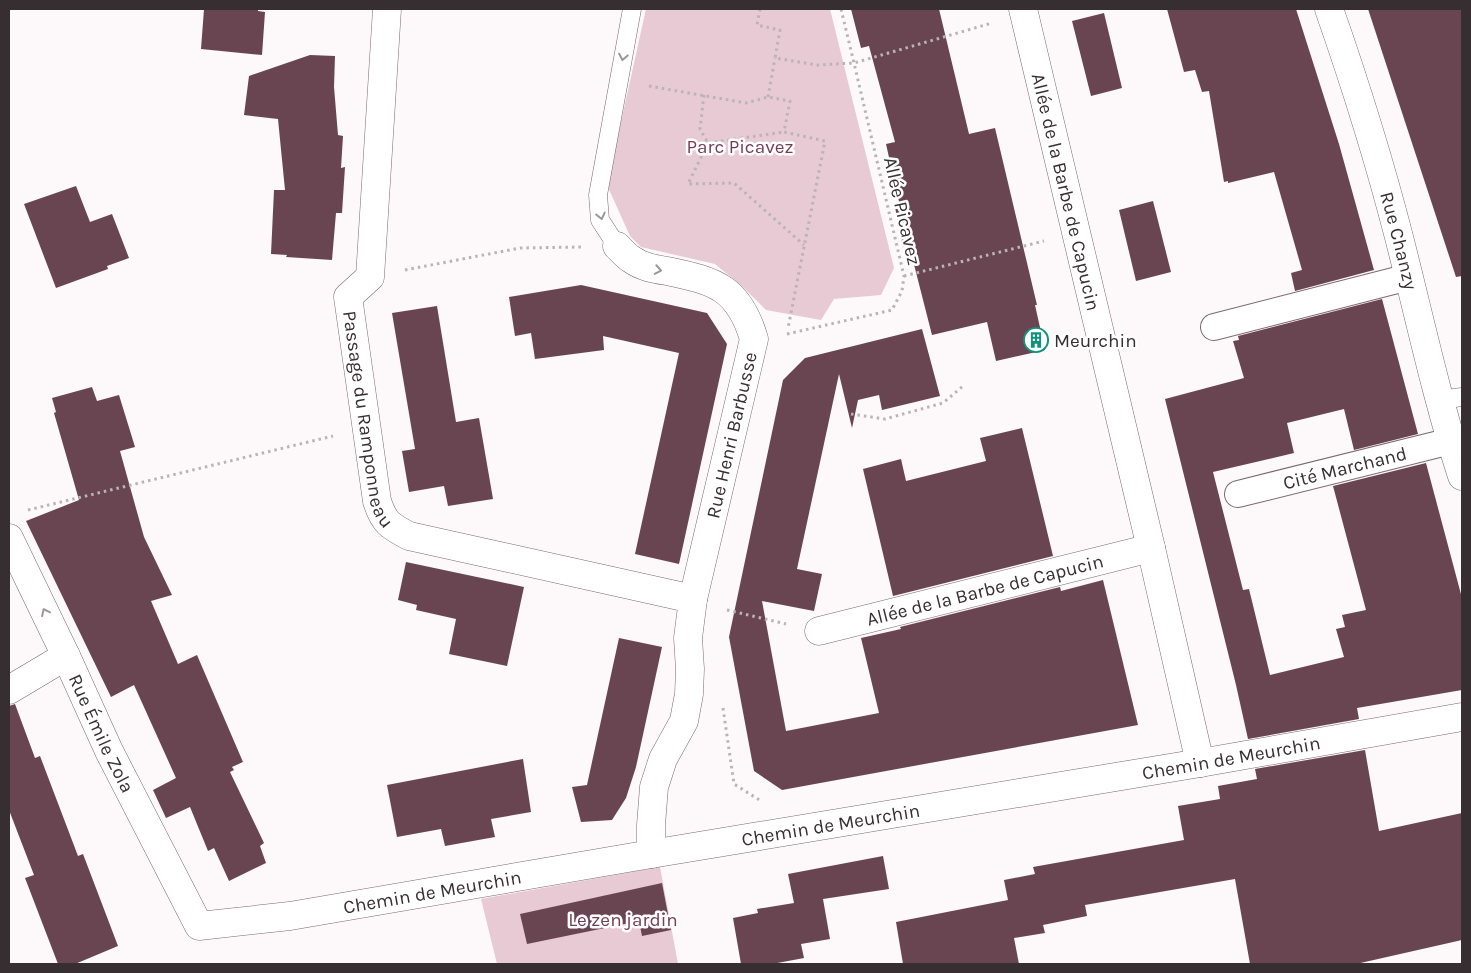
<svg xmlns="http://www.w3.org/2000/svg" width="1471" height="973" viewBox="0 0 1471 973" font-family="Karla,sans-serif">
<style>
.green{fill:#e7cad3}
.building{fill:#694552}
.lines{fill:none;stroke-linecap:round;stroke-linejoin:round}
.service-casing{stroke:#7d686f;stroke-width:19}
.pedestrian-casing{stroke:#7d686f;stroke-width:28}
.minor-casing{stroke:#7d686f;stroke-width:29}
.path{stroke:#bab4b5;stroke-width:3;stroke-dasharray:2.5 4;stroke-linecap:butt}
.service{stroke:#fff;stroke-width:18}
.pedestrian{stroke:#fff;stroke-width:26}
.minor{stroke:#fff;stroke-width:28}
.oneway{stroke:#9b9698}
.labels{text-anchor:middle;stroke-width:5;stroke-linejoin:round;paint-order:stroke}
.park-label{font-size:19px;fill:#753d53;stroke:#fff}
.street-label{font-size:19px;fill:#372e31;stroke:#fff}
.poi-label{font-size:19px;fill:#372e31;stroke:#fff;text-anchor:start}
</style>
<rect width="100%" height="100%" fill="#fdf8f9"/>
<g class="green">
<path d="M646 9H830L894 268 881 295 834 299 821 320 766 310 743 287 715 264 641 247 630 236 607 185Z"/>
<path d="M660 867 678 964H497L481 899Z"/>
</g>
<g class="building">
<path d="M204 9H258V11L265 12 262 55 201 49Z"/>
<path d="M851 9H939L969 134 995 128 1037 305H1035L1045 350 996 361 987 322 932 335 909 245 903 247 895 207 900 206 886 144 895 142 869 46 861 48Z"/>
<path d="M1167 9H1296L1339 144 1374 270 1295 291 1291 273 1302 270 1274 172 1228 183V181L1224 182 1209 91 1202 92 1195 70 1184 72Z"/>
<path d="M1368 9H1462V276L1456 277Z"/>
<path d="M1104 13 1122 88 1091 96 1072 21Z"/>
<path d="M310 55 335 56 334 87 338 135 343 136 341 168 345 167 342 213H336L332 260 286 257 287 255 271 254 274 190H285L278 119 244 115 249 76Z"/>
<path d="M76 186 90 222 112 214 129 258 107 266 108 269 56 288 24 204Z"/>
<path d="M1153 201 1171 272 1136 281 1119 210Z"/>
<path d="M581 285 707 313 727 344 679 564 635 554 679 353 603 336 604 350 535 359 531 333 515 336 509 297Z"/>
<path d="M1382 299 1418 434 1354 450 1344 409 1287 423 1294 453 1213 472 1243 590 1249 589 1270 675 1344 657 1336 629 1345 627 1342 615 1366 610 1333 486 1426 463 1462 598V690L1357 708 1359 719 1248 739 1236 685 1165 399 1244 378 1233 341 1239 340 1238 336Z"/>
<path d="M437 306 456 422 479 418 493 499 448 506 444 486 409 492 402 451 415 449 392 313Z"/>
<path d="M922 329 940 396 882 410 879 395 858 400 852 428 839 374 797 569 822 574 814 611 762 601 786 731 879 713 861 638 901 629 900 627 1060 587 1061 591 1103 580 1138 725 782 790 754 771 729 637 783 380 805 358Z"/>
<path d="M92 387 97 401 119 395 135 447 120 451 144 537 172 595 151 601 178 664 197 655 243 762 232 767 234 770 230 772 264 843 260 846 266 863 229 881 214 848 208 851 190 807 166 818 153 790 176 778 134 685 111 697 26 521 79 500 54 413 56 412 52 398Z"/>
<path d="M1022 428 1053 556 893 596 863 469 901 459 906 481 986 461 980 438Z"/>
<path d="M406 562 524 587 507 666 449 654 456 619 416 610 417 605 398 600Z"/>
<path d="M619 638 662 647 636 767 626 798 612 820 581 822 572 787 587 785Z"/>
<path d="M15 704 35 758 40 756 78 856 83 854 118 946 75 964H58L25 878 34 875 9 810V706Z"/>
<path d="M1365 750 1379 831 1462 813V940L1356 964H1250L1235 879 1085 905 1087 916 1043 925 1045 933 1014 938 1019 964H903L896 922 1008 900 1004 880 1035 874 1033 867 1184 840 1178 806 1220 799 1218 786 1257 779 1255 769Z"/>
<path d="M523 759 531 812 491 819 495 837 445 846 441 829 397 837 387 785Z"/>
<path d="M883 856 889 889 823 899 830 939 801 944 804 958 772 964H741L733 918 758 913 757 909 794 903 788 874Z"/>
<path d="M662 883 671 930 642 936 639 921 527 944 520 914Z"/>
</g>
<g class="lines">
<defs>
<g id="service">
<path d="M617 246 600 220 598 195 632 9"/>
<path d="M1439 400 1462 397"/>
</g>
<g id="pedestrian">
<path d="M1214 327 1409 277"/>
<path id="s1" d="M1238 494 1451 441"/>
</g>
<g id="minor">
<path id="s2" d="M387 9 370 277 348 297 377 501C384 523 390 526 409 536L693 599"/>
<path id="s3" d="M1023 9 1151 548 1200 763"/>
<path id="s4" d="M1329 9C1356 86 1380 163 1400 241 1420 320 1437 399 1462 476"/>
<path d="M617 246C621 250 626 256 631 259 642 267 654 269 667 271 716 281 739 288 754 339L693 599 688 638 690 669 689 694 684 721 663 759 654 787 651 825V854"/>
<path id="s5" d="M9 538 66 656 109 751 199 926 290 916 651 854 1200 763 1462 717"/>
<path id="s6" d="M819 631 1151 548"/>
<path d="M9 690 66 656"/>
</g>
</defs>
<use href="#service" class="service-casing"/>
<use href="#pedestrian" class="pedestrian-casing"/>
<use href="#minor" class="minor-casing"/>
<g class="path">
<path d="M760 9 757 25 780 30 775 58 817 65 854 63 992 23"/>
<path d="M649 86 746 103 768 97 790 101 784 132 825 141 788 328"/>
<path d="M704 95 700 129 708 143 688 184 734 183 804 245"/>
<path d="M768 97 775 58"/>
<path d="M708 143 784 132"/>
<path d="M405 270 520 248 581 247"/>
<path d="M904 276 1044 241"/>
<path d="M787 334 892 310 902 291 904 276 854 63 841 9"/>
<path d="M851 414 885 419 943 403 963 386"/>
<path d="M28 510 333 436"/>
<path d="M727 610 786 624"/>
<path d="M723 708 734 784 761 801"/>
</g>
<use href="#service" class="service"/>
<use href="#pedestrian" class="pedestrian"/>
<use href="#minor" class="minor"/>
</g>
<defs><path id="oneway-chevron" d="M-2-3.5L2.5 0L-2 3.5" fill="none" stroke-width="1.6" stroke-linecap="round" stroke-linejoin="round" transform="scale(1.25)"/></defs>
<g class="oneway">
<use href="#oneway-chevron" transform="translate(623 57) rotate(101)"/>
<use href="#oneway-chevron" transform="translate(601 216) rotate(77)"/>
<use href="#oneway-chevron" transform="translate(658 270) rotate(11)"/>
<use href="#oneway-chevron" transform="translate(45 612) rotate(-116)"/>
</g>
<defs>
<symbol id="building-ring" viewBox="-11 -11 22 22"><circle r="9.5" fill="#fff" stroke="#0d927c" stroke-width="1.5"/><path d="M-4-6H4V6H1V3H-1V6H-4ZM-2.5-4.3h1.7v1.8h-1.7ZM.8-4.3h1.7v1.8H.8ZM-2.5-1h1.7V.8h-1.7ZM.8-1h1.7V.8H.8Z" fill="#0d927c"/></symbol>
</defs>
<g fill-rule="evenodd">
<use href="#building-ring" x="1022" y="326" width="28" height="28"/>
</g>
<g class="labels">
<g class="park-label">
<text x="740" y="153">Parc Picavez</text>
<text x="623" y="926">Le zen jardin</text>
</g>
<g class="street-label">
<text dy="7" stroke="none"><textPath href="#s3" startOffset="188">Allée de la Barbe de Capucin</textPath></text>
<text transform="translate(903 211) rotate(77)" y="7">Allée Picavez</text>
<text dy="7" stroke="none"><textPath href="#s4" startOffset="242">Rue Chanzy</textPath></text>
<text dy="7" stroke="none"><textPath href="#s2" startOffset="422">Passage du Ramponneau</textPath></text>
<text transform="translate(731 435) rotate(-77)" y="7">Rue Henri Barbusse</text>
<text dy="7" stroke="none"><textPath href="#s1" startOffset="110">Cité Marchand</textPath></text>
<text dy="7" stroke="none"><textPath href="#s6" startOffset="171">Allée de la Barbe de Capucin</textPath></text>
<text dy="7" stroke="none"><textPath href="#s5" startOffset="216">Rue Émile Zola</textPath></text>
<text dy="7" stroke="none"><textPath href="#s5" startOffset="1478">Chemin de Meurchin</textPath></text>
<text dy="7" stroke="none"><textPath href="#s5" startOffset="1072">Chemin de Meurchin</textPath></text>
<text dy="7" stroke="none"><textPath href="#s5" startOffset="668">Chemin de Meurchin</textPath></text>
</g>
<g class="poi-label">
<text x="1054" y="347">Meurchin</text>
</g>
</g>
<rect width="1471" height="973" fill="none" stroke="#372e31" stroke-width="20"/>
</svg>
